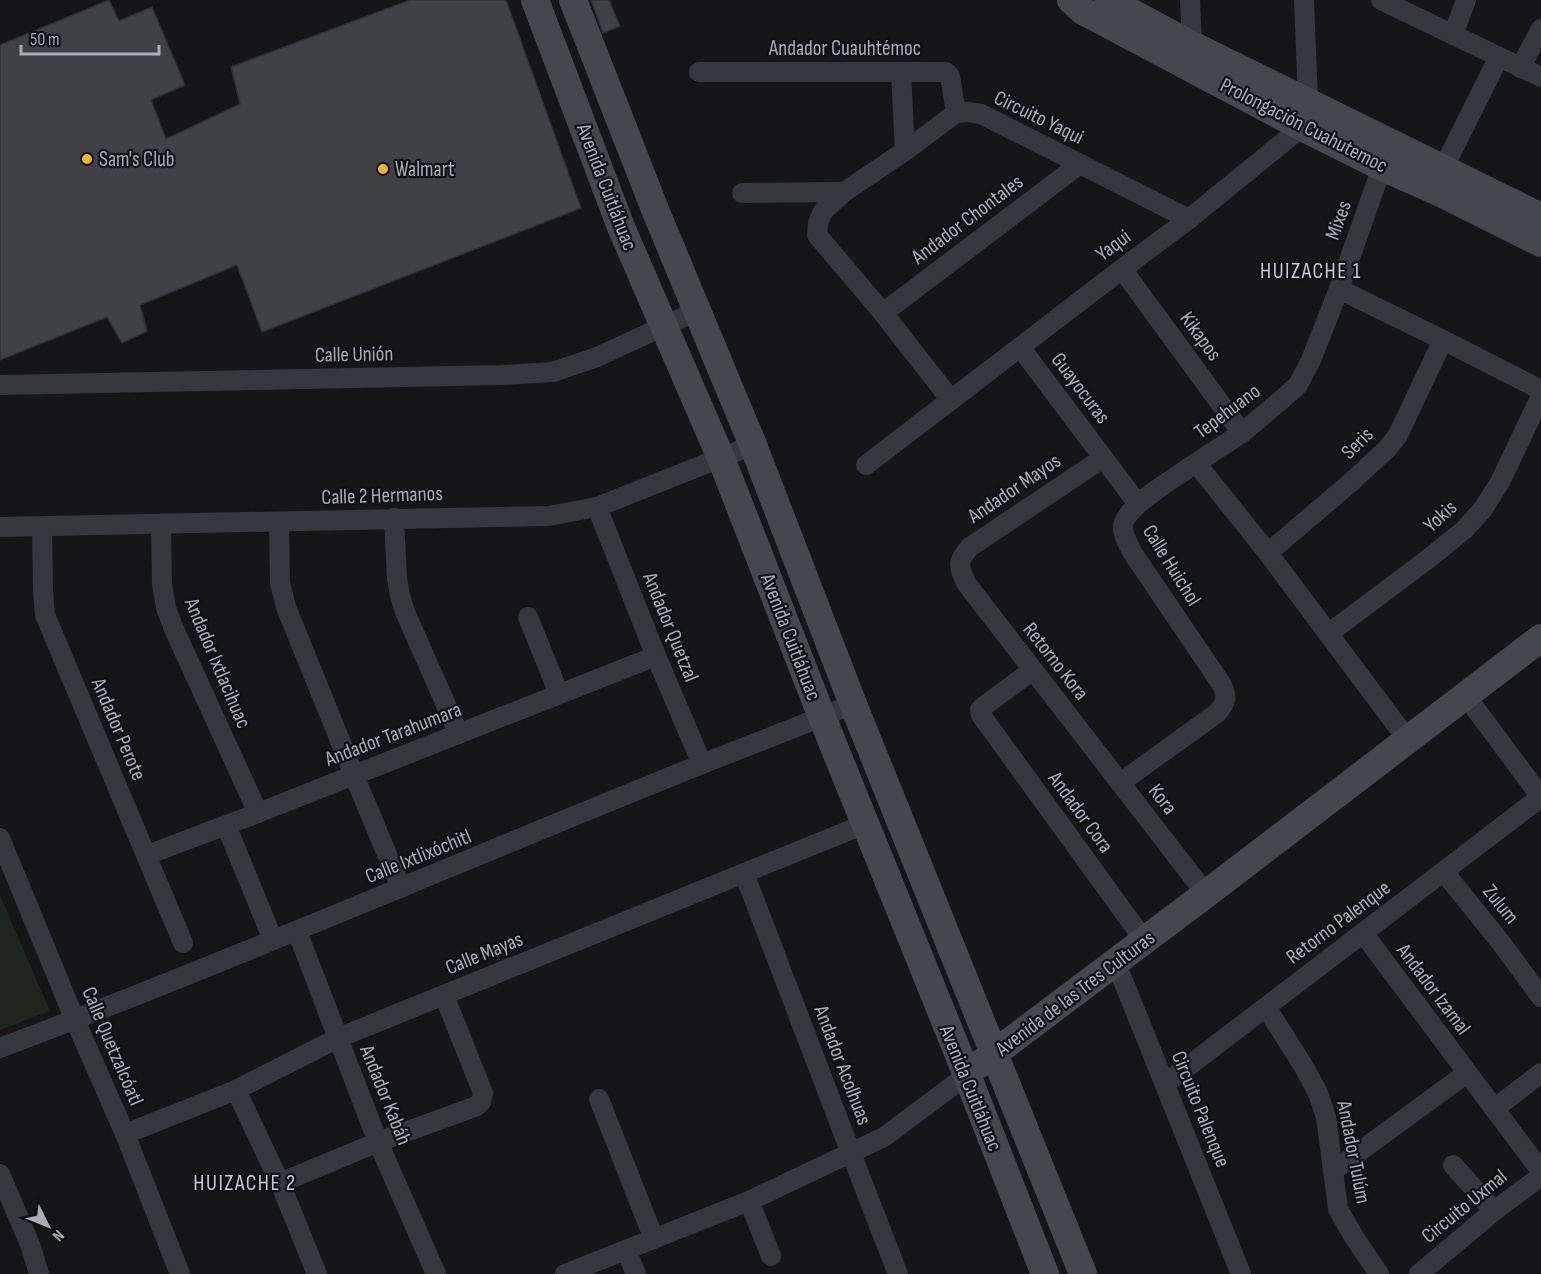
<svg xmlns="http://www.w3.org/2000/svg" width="1541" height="1274" viewBox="0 0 1541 1274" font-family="'Sofia Sans Condensed',sans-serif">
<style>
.green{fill:#1e261f}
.building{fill:#404145;stroke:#303034;stroke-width:1.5}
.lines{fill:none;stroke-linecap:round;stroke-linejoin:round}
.street{stroke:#37383d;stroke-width:20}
.secondary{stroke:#45474d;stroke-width:28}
.poi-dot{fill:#f2b134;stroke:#111113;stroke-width:2}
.labels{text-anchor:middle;stroke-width:4.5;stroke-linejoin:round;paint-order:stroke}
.street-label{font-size:21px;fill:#a8adb8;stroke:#111113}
.poi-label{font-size:21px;fill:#a8adb8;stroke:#111113;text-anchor:start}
.neighbourhood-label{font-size:22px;letter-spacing:1.5px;fill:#c9ccd4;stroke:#111113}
</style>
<rect width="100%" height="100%" fill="#161618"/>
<path class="green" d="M0 895 50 1011 0 1030Z"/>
<g class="building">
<path d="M109 0 119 21 152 7 185 85 151 100 166 139 240 104 231 67 410 0H506L581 208 262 332 237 265 140 305 147 331 122 343 107 317 0 360V45Z"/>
<path d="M591 0H609L620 26 603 33Z"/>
</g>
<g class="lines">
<g class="street">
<path d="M1190 0 1192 45"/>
<path d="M1381 0 1541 77"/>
<path d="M1453 35 1466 0"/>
<path d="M1520 68 1541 29"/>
<path d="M699 72H946L950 76 956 113"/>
<path d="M901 72 905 151"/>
<path d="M1443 169 1499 57"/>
<path d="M742 193 844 192"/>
<path d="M1122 269 1242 433"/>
<path d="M1339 289 1382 167"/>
<path d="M883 313 1080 164"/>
<path d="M1020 347 1138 504"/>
<path d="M0 385 502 375 553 372 597 357 697 311"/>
<path d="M951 400 883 313 817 235 818 223 823 211 844 192 905 151 956 113 968 112 981 114 1189 219"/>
<path d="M1103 458 970 547C957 561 958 565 966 583L1206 894"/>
<path d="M866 465 1122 269 1189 219 1302 127 1308 101 1304 0"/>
<path d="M597 507 656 656 702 764"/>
<path d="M394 518 397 579 400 595 405 612 459 734"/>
<path d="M279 522 280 583 286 607 354 775 401 888"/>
<path d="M161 524 162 584 166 608 174 629 258 813"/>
<path d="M0 527 549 516 597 507 753 445"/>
<path d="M42 527 43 591 45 615 183 943"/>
<path d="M1268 553 1350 483 1387 449 1398 435 1443 340"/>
<path d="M528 617 559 694"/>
<path d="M1328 634 1428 559 1464 530 1483 509 1500 482 1541 396"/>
<path d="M1033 670 984 706 980 710 981 715 1144 940"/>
<path d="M1466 696 1541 797"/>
<path d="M1407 739 1268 553 1196 463 1242 433 1280 401 1298 385 1311 360 1339 289 1443 340 1541 390"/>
<path d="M1120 783 1217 713C1226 703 1228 697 1222 685L1132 552C1129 545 1122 534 1123 526 1125 506 1179 475 1196 463"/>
<path d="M226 825 273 940"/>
<path d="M0 838 75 1020 125 1134 180 1274"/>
<path d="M147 855 258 813 656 656"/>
<path d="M1444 872 1502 944 1541 997"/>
<path d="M744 873 851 1153 898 1274"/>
<path d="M297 931 378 1142 436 1274"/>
<path d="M1363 933 1541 1171"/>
<path d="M1116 963 1241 1274"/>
<path d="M1266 1007 1304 1067 1318 1093 1326 1117 1338 1209 1354 1237 1379 1274"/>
<path d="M0 1048C236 959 468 858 702 764 752 744 803 725 853 704"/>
<path d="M1165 1084 1541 797"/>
<path d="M236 1090 280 1183 317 1274"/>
<path d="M599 1099 654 1239"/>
<path d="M1494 1109 1541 1073"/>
<path d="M125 1134 236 1090 338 1038 865 824"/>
<path d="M1453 1165 1494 1211"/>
<path d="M1333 1171 1467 1073"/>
<path d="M0 1174 31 1247 39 1274"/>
<path d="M280 1183 378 1142 477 1106 481 1102 483 1093 444 995"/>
<path d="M749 1201 771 1256"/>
<path d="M626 1250 636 1274"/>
<path d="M565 1274 749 1201 884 1137 967 1075"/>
<path d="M1419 1274 1494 1211 1541 1176"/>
</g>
<g class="secondary">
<path d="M535 0 621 227 721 458 822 717 967 1075 1045 1274"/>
<path d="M573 0 656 212 753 445 853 704 1083 1274"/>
<path d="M1071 0 1083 11 1302 127 1382 167 1443 194 1541 243"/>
<path d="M1108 0 1192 45 1541 217"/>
<path d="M980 1064 1206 894 1541 638"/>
</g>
</g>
<g class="poi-dot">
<circle cx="87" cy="159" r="6"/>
<circle cx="383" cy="169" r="6"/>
</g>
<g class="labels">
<g class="street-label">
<text x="845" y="55">Andador Cuauhtémoc</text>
<text transform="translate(1039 117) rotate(26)" y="7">Circuito Yaqui</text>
<text transform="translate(1304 125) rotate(27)" y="7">Prolongación Cuahutemoc</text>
<text transform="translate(607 187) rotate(69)" y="7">Avenida Cuitláhuac</text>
<text transform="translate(967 219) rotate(-37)" y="7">Andador Chontales</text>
<text transform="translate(1338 220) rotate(-70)" y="7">Mixes</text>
<text transform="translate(1113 245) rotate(-37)" y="7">Yaqui</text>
<text transform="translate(1201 336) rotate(54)" y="7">Kikapos</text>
<text transform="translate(354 354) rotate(-1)" y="7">Calle Unión</text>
<text transform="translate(1081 388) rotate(53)" y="7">Guayocuras</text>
<text transform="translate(1227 411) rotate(-37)" y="7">Tepehuano</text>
<text transform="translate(1357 443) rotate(-45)" y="7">Seris</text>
<text transform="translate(1014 488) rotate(-34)" y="7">Andador Mayos</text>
<text transform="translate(382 495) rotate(-2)" y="7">Calle 2 Hermanos</text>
<text transform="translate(1440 516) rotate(-42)" y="7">Yokis</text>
<text transform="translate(1172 565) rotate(58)" y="7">Calle Huichol</text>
<text transform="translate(671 627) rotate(68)" y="7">Andador Quetzal</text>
<text transform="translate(791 637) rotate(69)" y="7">Avenida Cuitláhuac</text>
<text transform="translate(1056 661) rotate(52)" y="7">Retorno Kora</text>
<text transform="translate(218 663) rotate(67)" y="7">Andador Ixtlacihuac</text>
<text transform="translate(119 729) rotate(67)" y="7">Andador Perote</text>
<text transform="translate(393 734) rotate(-21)" y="7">Andador Tarahumara</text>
<text transform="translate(1163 799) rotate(52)" y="7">Kora</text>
<text transform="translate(1081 812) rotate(54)" y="7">Andador Cora</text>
<text transform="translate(418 856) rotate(-22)" y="7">Calle Ixtlixóchitl</text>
<text transform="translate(1501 904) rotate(51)" y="7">Zulum</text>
<text transform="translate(1338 922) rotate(-37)" y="7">Retorno Palenque</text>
<text transform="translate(484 953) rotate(-22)" y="7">Calle Mayas</text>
<text transform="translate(1434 989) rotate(53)" y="7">Andador Izamal</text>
<text transform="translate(1075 993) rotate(-37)" y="7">Avenida de las Tres Culturas</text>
<text transform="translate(113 1046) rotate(67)" y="7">Calle Quetzalcóatl</text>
<text transform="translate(843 1065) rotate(69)" y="7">Andador Acolhuas</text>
<text transform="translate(971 1088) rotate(68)" y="7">Avenida Cuitláhuac</text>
<text transform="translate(386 1095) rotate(68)" y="7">Andador Kabáh</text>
<text transform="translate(1201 1109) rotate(68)" y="7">Circuito Palenque</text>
<text transform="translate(1354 1152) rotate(79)" y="7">Andador Tulúm</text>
<text transform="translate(1464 1206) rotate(-39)" y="7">Circuito Uxmal</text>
</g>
<g class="poi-label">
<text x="99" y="166">Sam's Club</text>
<text x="395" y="176">Walmart</text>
</g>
<g class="neighbourhood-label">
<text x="1311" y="278">HUIZACHE 1</text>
<text x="245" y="1190">HUIZACHE 2</text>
</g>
</g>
<g transform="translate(48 1226) rotate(133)" stroke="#111113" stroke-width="4.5" paint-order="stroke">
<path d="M0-4.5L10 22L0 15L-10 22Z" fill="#a8adb8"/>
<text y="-9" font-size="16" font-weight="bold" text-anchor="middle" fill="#a8adb8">N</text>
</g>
<path d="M21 45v9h138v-9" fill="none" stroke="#a8adb8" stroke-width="3"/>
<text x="30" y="45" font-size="18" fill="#a8adb8" stroke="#111113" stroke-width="4.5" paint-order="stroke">50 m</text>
</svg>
